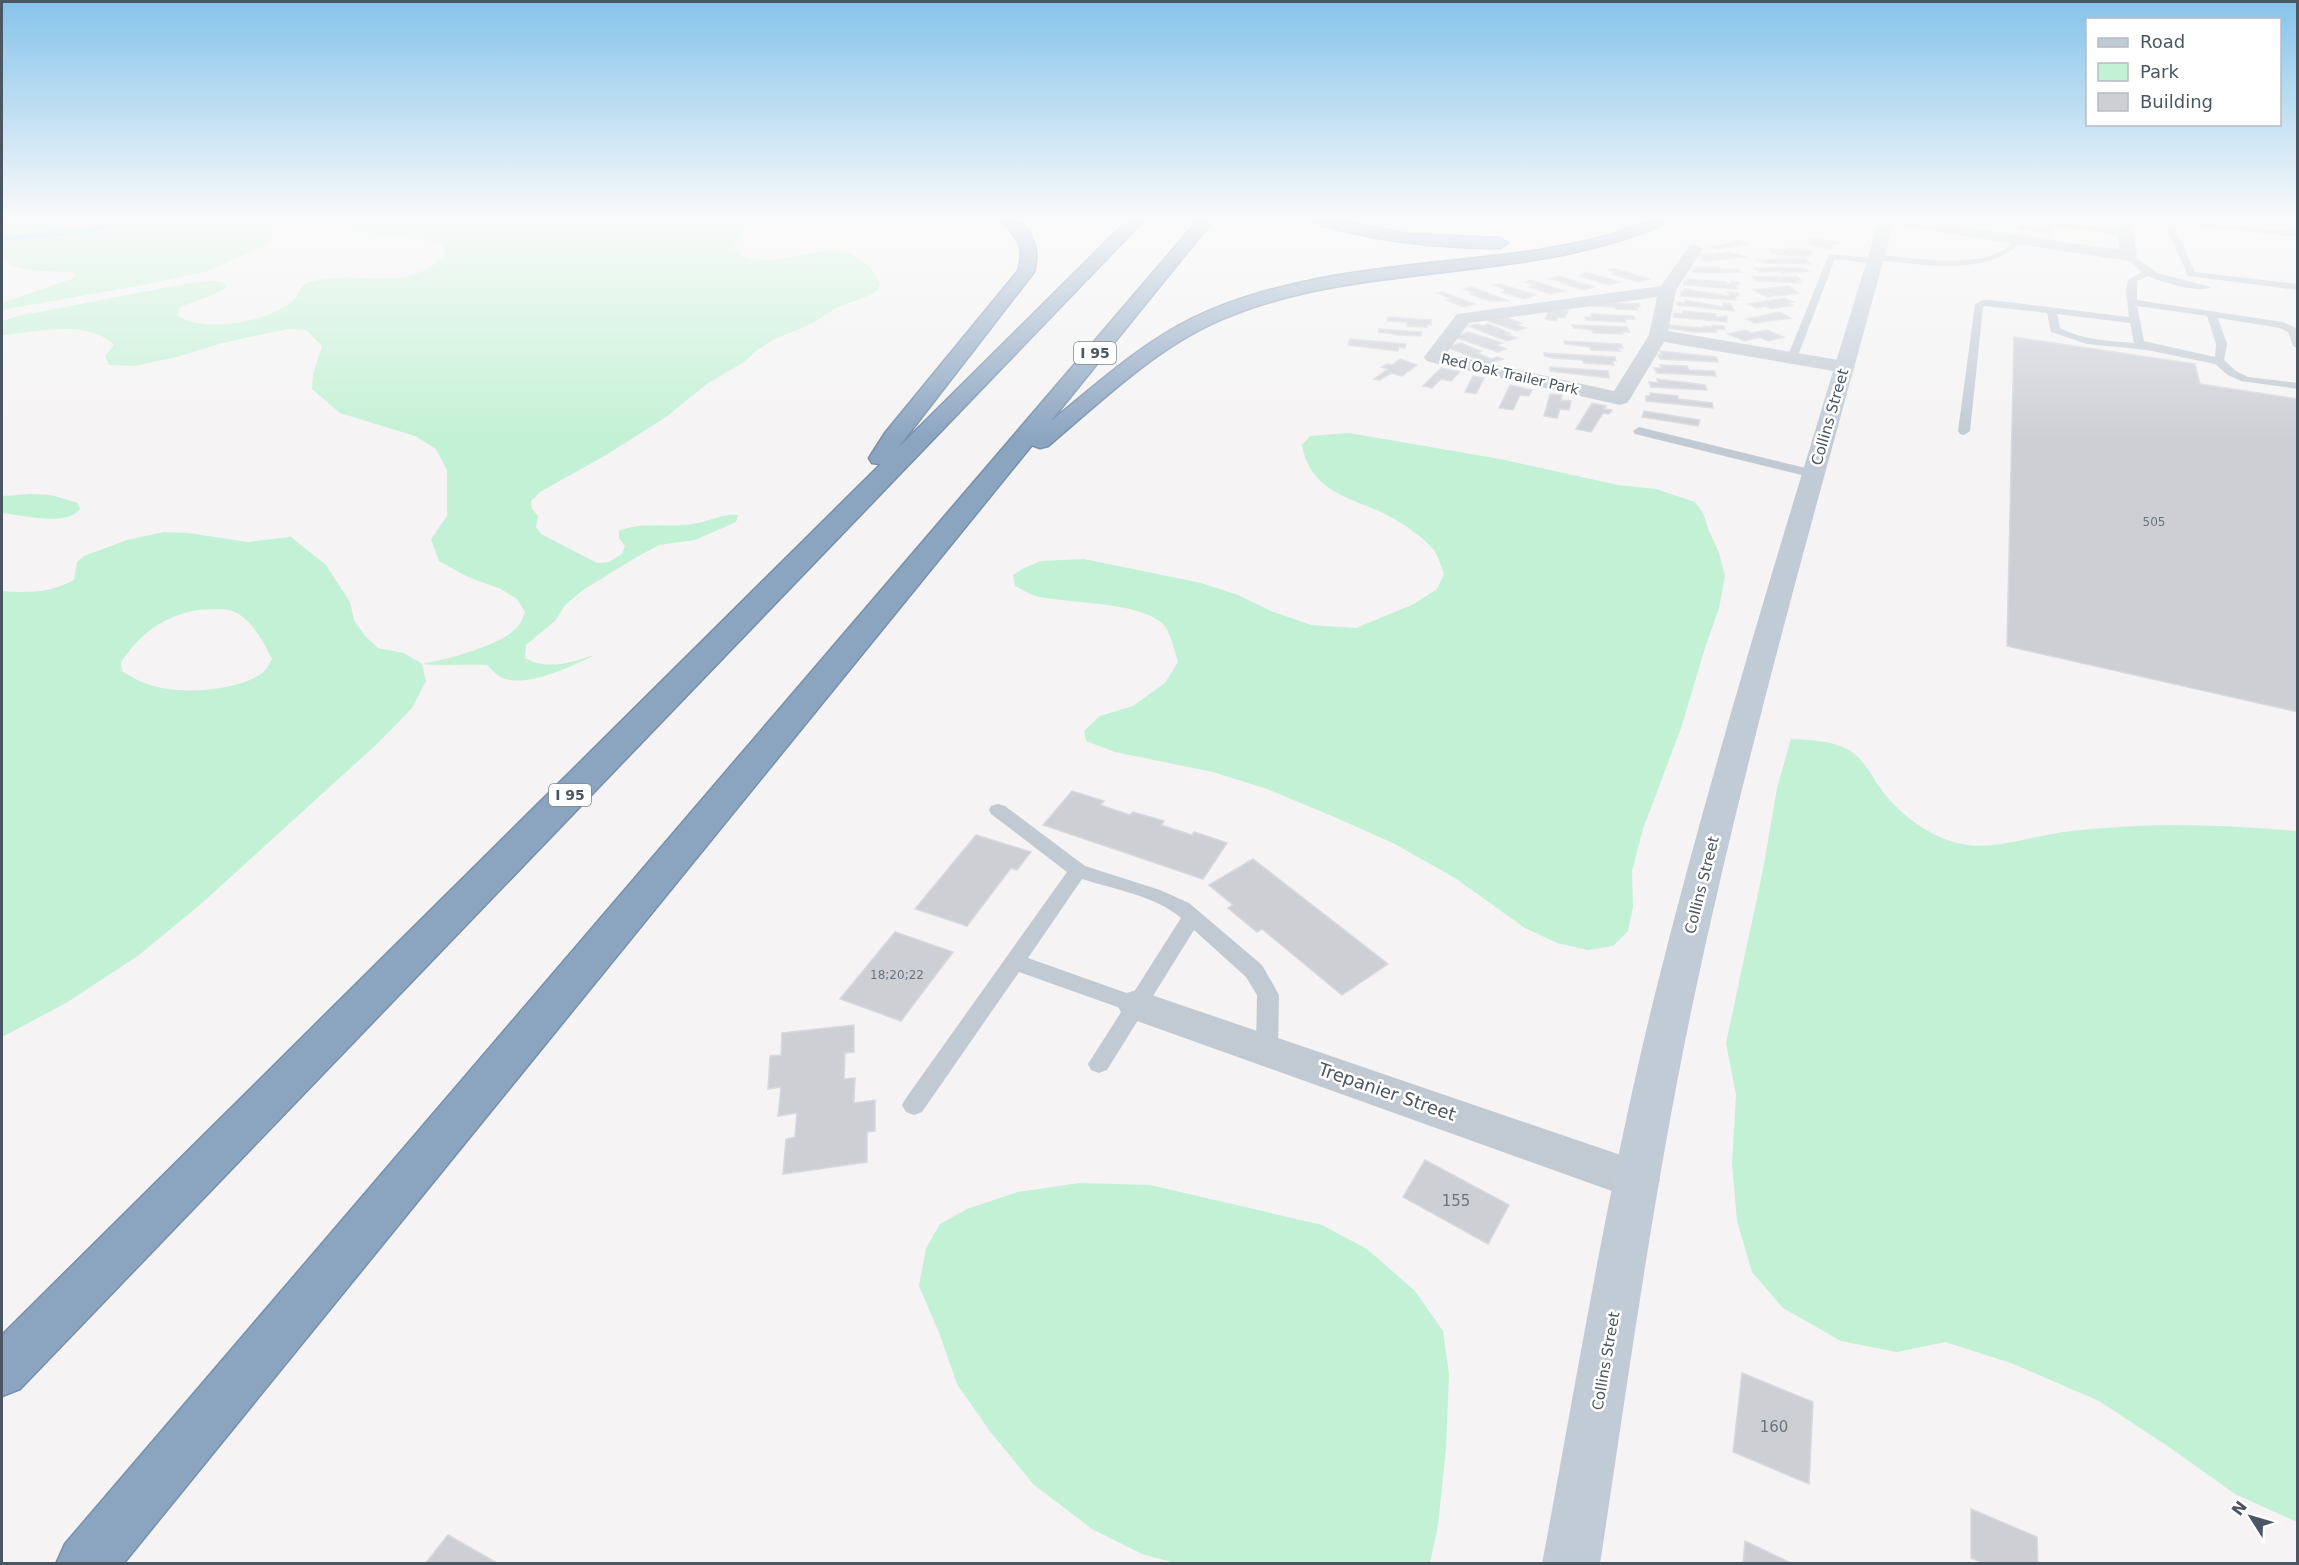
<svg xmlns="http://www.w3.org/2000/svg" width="2299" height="1565" viewBox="0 0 2299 1565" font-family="'DejaVu Sans',sans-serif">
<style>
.commercial{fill:#fdf9ef}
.green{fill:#c3f1d5;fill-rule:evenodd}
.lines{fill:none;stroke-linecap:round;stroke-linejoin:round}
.stream{stroke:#90daee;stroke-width:5}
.building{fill:#cdcfd5;stroke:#d7d9de;stroke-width:1.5}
.highway-casing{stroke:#7690ad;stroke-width:3}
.lane{fill:#c1cad2;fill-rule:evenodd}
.street{fill:#c1cad2;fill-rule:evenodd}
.secondary{fill:#c1cbd6;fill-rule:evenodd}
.highway{fill:#8ba5c1;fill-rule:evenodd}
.labels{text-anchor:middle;stroke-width:5;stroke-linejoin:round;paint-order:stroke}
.number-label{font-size:12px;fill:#6b747e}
.shield{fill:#fff;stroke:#808990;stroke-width:1.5}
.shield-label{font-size:14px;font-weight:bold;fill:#4a5661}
.far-street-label{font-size:14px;fill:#4a5661;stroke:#fff}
.street-label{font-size:15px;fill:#4a5661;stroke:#fff}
.near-number-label{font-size:15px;fill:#6b747e}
.near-street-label{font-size:18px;fill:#4a5661;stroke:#fff}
</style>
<rect width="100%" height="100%" fill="#f5f3f3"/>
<path class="commercial" d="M1925 219H2086L2092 242Z"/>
<g class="green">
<path d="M2 219H758L735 242V249L740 255C788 276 849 218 880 284L877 291 868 296 836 308 813 323 773 340 756 351 744 362 708 383 666 417 606 455 540 492 531 501 532 509 538 516 536 527 541 534 597 563 609 562 622 554 625 546 619 538V531C643 521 668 528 693 524 709 522 722 513 738 515L736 522 695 540 659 545 635 558 583 590 565 605 555 621 526 645 525 658C547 671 572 662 595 655 573 666 534 684 510 680 500 679 494 672 487 665 465 664 444 666 422 664L426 681 412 708 378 743 202 903 139 955 66 1003 2 1037V591C29 593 49 593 74 580L77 562 84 556 127 540 164 532 188 533 248 542 291 537 326 565 350 602 354 620 365 636 378 648 404 653 422 664C445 660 505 645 519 625 522 622 523 616 525 612L517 599 501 589 468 577 439 561 431 539 447 516V470L436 449 415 436 340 413 312 389 313 375 322 346 306 330 288 329 222 343 177 357 135 366 109 365 105 356 114 345C86 318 37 333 2 335V321L18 316 190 283 214 281 225 283 227 287 212 295 180 307 178 316C206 333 267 322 292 302 301 295 297 285 313 281 363 269 401 295 445 256L444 245 425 238 372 235 362 230 334 229 315 224 278 227 268 244 208 271 143 285 2 310V303L74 278 76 273C48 269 26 276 2 259ZM197 610C209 610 224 607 235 612 252 620 264 643 272 659 269 664 266 671 261 674 234 692 177 695 147 684 138 681 130 676 122 671L121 662C141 633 162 617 197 610Z"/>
<path d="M1349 433 1500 459 1618 485 1656 489 1695 502 1703 513 1709 531 1719 553 1725 576 1719 608 1705 648 1681 728 1643 829 1632 871 1633 907 1628 931 1613 946 1588 950 1557 943 1525 928 1455 878 1395 844 1339 819 1267 789 1213 772 1115 752 1086 741 1084 731 1100 716 1133 706 1165 683 1178 662C1174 650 1171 632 1162 623 1136 601 1069 604 1036 596 1029 594 1022 589 1015 586L1013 575 1024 568 1041 561 1084 559 1201 583 1238 595 1271 611 1311 625 1356 628 1414 604 1437 589 1444 574C1441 566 1438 555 1433 549 1420 534 1401 522 1383 513 1349 497 1310 491 1302 445L1310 436Z"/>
<path d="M31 494 51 495 78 503 80 509C67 527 22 515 2 513V496Z"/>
<path d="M1791 739C1809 740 1827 740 1845 748 1864 757 1871 776 1883 792 1902 816 1930 837 1961 844 1990 850 2019 840 2047 835 2066 831 2086 829 2106 828 2170 822 2234 826 2297 831V1522L2235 1494 2169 1447 2099 1401 2011 1363 1945 1342 1897 1352 1841 1341 1783 1308 1752 1272 1737 1221 1732 1163 1736 1095 1726 1043 1763 870 1777 788Z"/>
<path d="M1079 1183 1150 1185 1322 1225 1367 1249 1415 1291 1443 1331 1449 1374 1446 1448 1438 1525 1430 1563H1175L1142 1554 1092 1529 1033 1484 989 1430 957 1384 940 1335 919 1286 926 1248 940 1224 967 1209 1018 1192Z"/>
</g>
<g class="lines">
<path class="stream" d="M2 239 83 231 144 219"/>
</g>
<g class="building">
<path d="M2019 225 2050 229V233L2018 229Z"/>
<path d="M1811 238 1834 241 1838 243 1833 244 1831 249 1808 245Z"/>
<path d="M1739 241 1746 244 1717 249 1710 247Z"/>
<path d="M1790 248 1811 250 1813 255H1809L1810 257 1772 254 1770 249 1791 250Z"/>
<path d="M1729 252 1747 257 1705 261 1700 258H1706L1700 255Z"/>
<path d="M1805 258 1811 264 1764 263 1758 260Z"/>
<path d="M1694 267H1718L1722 269H1737L1741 272 1695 273 1691 270H1697Z"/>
<path d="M1801 267 1808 271 1783 274 1779 271 1759 272 1754 268Z"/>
<path d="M1614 268 1649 279 1639 282 1611 274 1616 272 1609 270Z"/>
<path d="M1586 272 1620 282 1609 285 1579 276Z"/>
<path d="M1559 276 1594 287 1584 290 1564 284 1567 283 1549 279Z"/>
<path d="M1796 276 1801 280H1796L1800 283 1757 281 1752 277Z"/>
<path d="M1687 279 1726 282 1727 284H1732L1731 281 1739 282V285L1736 284 1737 289 1684 285V281H1688Z"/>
<path d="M1531 280 1565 291 1550 294 1529 287 1535 285 1526 282Z"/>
<path d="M1500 284 1536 295 1524 299 1502 292 1506 290 1494 285Z"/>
<path d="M1788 286 1799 293 1777 296 1768 293 1774 296 1768 297 1754 290Z"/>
<path d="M1471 287 1509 301H1489L1470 294 1475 293 1464 289Z"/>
<path d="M1684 289 1729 296 1728 292 1738 293 1739 296H1735L1736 300 1681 296V291L1684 292Z"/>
<path d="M1443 292 1475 304 1463 307 1446 300 1451 299 1437 293Z"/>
<path d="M1784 298 1793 302 1787 303 1793 305 1771 309 1766 306 1757 308 1748 304Z"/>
<path d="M1685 300 1723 307V303L1731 304 1734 311 1677 305V302L1685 303Z"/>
<path d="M1589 302 1639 304 1640 307H1636L1638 310 1616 309 1615 307 1591 306Z"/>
<path d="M1550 309 1568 311 1565 318 1558 317 1556 321 1545 319Z"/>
<path d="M1683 311 1716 314V317L1727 316V322L1674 317V313L1683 314Z"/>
<path d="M1779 312 1791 318 1755 323 1746 319Z"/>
<path d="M1591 314 1633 316 1635 319H1625L1626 322 1586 320 1585 317H1592Z"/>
<path d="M1499 315 1522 323 1516 325 1526 328 1517 331 1482 319Z"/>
<path d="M1388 317 1431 320V325L1427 324V327L1407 326V322L1387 321Z"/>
<path d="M1477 324 1483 326 1488 324 1510 333 1506 334 1517 338 1507 341 1468 326Z"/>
<path d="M1572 325 1627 327 1630 332H1622L1623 334 1593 333 1592 330 1574 328Z"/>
<path d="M1668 325 1704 328V326L1712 327V325L1724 326 1725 329H1716L1717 332H1693L1668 328Z"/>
<path d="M1379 329 1422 332 1421 336 1399 335 1378 332Z"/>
<path d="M1745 330 1752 333 1767 330 1784 337 1768 341 1760 337 1744 341 1728 334Z"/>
<path d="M1468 332 1502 343 1496 345 1506 349 1498 352 1454 337Z"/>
<path d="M2014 337 2195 364 2200 384 2298 399V712L2007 646Z"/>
<path d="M1350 339 1406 344 1405 348 1399 347 1398 351 1348 345Z"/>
<path d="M1564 341 1621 344 1623 348H1618L1620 351 1591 350 1590 347 1565 344Z"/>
<path d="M1460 343 1481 351 1477 353 1491 359 1497 357 1503 359 1488 364 1447 347Z"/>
<path d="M1660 351 1716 357 1718 362 1660 359 1658 355H1662Z"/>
<path d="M1544 353 1615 357 1616 361H1612L1614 365 1584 363 1582 360 1553 358 1545 356Z"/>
<path d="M1400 359 1417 365 1402 376 1391 373 1380 380 1374 379 1388 369 1381 367 1387 364 1392 365Z"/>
<path d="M1660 365 1687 366 1689 370 1714 371 1716 376 1657 373 1654 368H1662Z"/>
<path d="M1550 367 1608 371 1609 378 1550 371Z"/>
<path d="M1441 368 1460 372 1451 381 1441 379 1432 388 1423 386Z"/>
<path d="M1473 376 1484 378 1476 394 1465 392Z"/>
<path d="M1657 379 1705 385 1707 390 1651 387 1649 382 1658 383Z"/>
<path d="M1510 385 1532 390 1529 396 1520 395 1513 410 1499 408Z"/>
<path d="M1650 393 1678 396V399L1712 403 1713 408 1646 401V396H1650Z"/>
<path d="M1550 394 1562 395 1561 400 1571 401 1569 410 1560 409 1557 418 1544 416Z"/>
<path d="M1592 403 1606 406 1604 409 1612 410 1609 414 1603 413 1591 432 1576 429Z"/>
<path d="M1644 411 1700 420 1698 426 1642 417Z"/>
<path d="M1072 791 1104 801 1100 805 1130 815 1133 812 1164 821 1161 825 1192 835 1194 832 1227 843 1203 879 1043 825Z"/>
<path d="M976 835 1031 852 1017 870 1011 868 967 926 915 909Z"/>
<path d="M1253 859 1388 964 1342 995 1262 929 1257 932 1228 908 1233 905 1209 885Z"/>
<path d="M895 932 953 952 901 1021 840 999Z"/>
<path d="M854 1025V1052L845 1053 844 1079 855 1078 854 1103 875 1100V1131L867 1132V1162L783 1174 786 1139 795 1137 797 1113 778 1116 781 1087 768 1089 770 1056 781 1055 782 1033Z"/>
<path d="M1425 1160 1509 1205 1488 1244 1403 1197Z"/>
<path d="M1742 1373 1813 1402 1809 1484 1733 1452Z"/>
<path d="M1971 1509 2037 1537 2038 1564H1985L1971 1558Z"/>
<path d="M448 1535 499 1564H425Z"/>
<path d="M1745 1541 1793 1564H1743Z"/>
</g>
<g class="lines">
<defs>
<g id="highway">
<path d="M1001 219H1017C1034 234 1040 250 1034 272L897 449 1129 219H1145L20 1389 2 1396V1335L881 464 872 463 869 458 885 433 1018 271C1026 243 1016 239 1001 219Z"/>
<path d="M1199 219H1214L1050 422C1096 385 1140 344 1193 318 1300 267 1425 267 1540 250 1560 246 1582 243 1602 237 1626 230 1646 219 1671 219L1669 222C1531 284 1372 260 1232 315 1161 342 1105 398 1048 446L1040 448 1032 445 123 1564H56L65 1544Z"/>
<path d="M1309 219H1332L1407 234 1500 238 1508 243 1500 248C1435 248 1373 241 1311 222Z"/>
</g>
</defs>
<use href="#highway" class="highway-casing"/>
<g class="lane">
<path d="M2003 219H2029L2125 230 2129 233 2125 236Z"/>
<path d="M2166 219 2298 232V237L2173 224 2195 272 2298 284V290L2188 276 2164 221Z"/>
<path d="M2016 237 2023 239C1994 277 1921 265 1879 260L1875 264 1835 259 1797 358 1792 361 1787 358 1829 254 1872 258 1876 254C1909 258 1978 269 2007 248 2010 245 2013 240 2016 237Z"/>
<path d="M2129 253 2158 273 2211 287C2200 294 2161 282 2148 276L2137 281V300L2283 322 2296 328 2298 349 2293 346 2288 332 2280 328 2218 318 2227 344 2224 360 2236 371 2248 377 2298 383V389L2241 381 2228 375 2215 364 2147 350 2087 344 2051 332 2047 313 1985 306 1983 307 1970 431 1964 435 1960 434 1958 431 1975 304 1983 300H1992L2129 317 2126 290 2128 280 2142 272 2125 256ZM2137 306 2207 316 2216 344 2215 357 2144 341ZM2057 314 2130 323 2134 343C2109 341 2083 340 2060 328Z"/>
<path d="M1639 427 1818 471 1820 474 1814 478 1635 434 1633 431Z"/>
<path d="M998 804 1005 806 1085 866 1160 890 1189 903 1262 965 1279 995 1278 1050 1275 1056 1267 1059 1259 1056 1256 1050 1257 995 1246 977 1194 930 1107 1070 1099 1073 1091 1070 1088 1064 1123 1009 1019 972 922 1112 914 1115 906 1112 902 1105 906 1098 1067 872 991 814 989 810 991 806ZM1082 879C1113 889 1156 896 1181 918L1132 995 1028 958Z"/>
</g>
<g class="street">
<path d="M1894 219 1892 223 1887 225 1879 220Z"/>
<path d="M1695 244 1703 249 1676 290 1668 331 1845 361 1852 363 1855 367 1852 371 1845 373 1664 342 1630 399 1627 403 1620 405 1434 363 1427 361 1424 357 1457 314 1661 286 1689 246ZM1657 297 1649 335 1614 391 1446 354 1469 323Z"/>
<path d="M1137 990 1653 1166 1660 1180 1653 1194 1637 1200 1123 1016 1117 1005 1123 994Z"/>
</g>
<path class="secondary" d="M1911 219 2120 250 2115 219H2130L2137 256 2129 261 1893 225C1824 480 1750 734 1695 993 1655 1181 1629 1373 1600 1564H1542C1578 1372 1609 1179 1656 990 1721 730 1802 476 1879 220Z"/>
<use href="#highway" class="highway"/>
</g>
<linearGradient id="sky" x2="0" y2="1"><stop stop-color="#85c3ea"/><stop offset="0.5" stop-color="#fafafa"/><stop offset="1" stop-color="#fafafa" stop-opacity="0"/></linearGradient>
<rect width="2299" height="438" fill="url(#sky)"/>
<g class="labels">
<g class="number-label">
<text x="2154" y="526">505</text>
<text x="897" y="979">18;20;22</text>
</g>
<g class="shield">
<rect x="1074" y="342" width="42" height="22" rx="4.5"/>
<rect x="549" y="784" width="42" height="22" rx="4.5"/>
</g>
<g class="shield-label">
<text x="1095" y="358">I 95</text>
<text x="570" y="800">I 95</text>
</g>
<g class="far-street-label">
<text transform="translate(1510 374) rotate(13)" y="5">Red Oak Trailer Park</text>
</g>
<g class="street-label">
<text transform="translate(1830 417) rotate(-74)" y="5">Collins Street</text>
<text transform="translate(1702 885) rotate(-76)" y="5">Collins Street</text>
<text transform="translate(1606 1361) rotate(-80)" y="5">Collins Street</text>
</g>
<g class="near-number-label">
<text x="1456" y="1206">155</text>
<text x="1774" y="1432">160</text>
</g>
<g class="near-street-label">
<text transform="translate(1387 1092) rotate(19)" y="6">Trepanier Street</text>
</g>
</g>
<rect width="2299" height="1565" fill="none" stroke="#4a5661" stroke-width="6"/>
<rect x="2086" y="18" width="195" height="108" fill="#ffffff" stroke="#b7bbc0" stroke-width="1.5"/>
<rect x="2098" y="38" width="30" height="9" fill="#c1cbd6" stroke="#b7bbc0" stroke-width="1.5"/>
<text x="2140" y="48" font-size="18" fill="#4a5661">Road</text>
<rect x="2098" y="63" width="30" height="18" fill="#c3f1d5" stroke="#b7bbc0" stroke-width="1.5"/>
<text x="2140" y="78" font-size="18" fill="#4a5661">Park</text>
<rect x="2098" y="93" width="30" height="18" fill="#cdcfd5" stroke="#b7bbc0" stroke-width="1.5"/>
<text x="2140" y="108" font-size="18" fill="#4a5661">Building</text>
<g transform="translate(2251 1517) rotate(307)" stroke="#ffffff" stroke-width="4.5" paint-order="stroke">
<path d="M0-4.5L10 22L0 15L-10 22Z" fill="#4a5661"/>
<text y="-9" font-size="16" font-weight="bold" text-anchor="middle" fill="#4a5661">N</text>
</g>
</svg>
